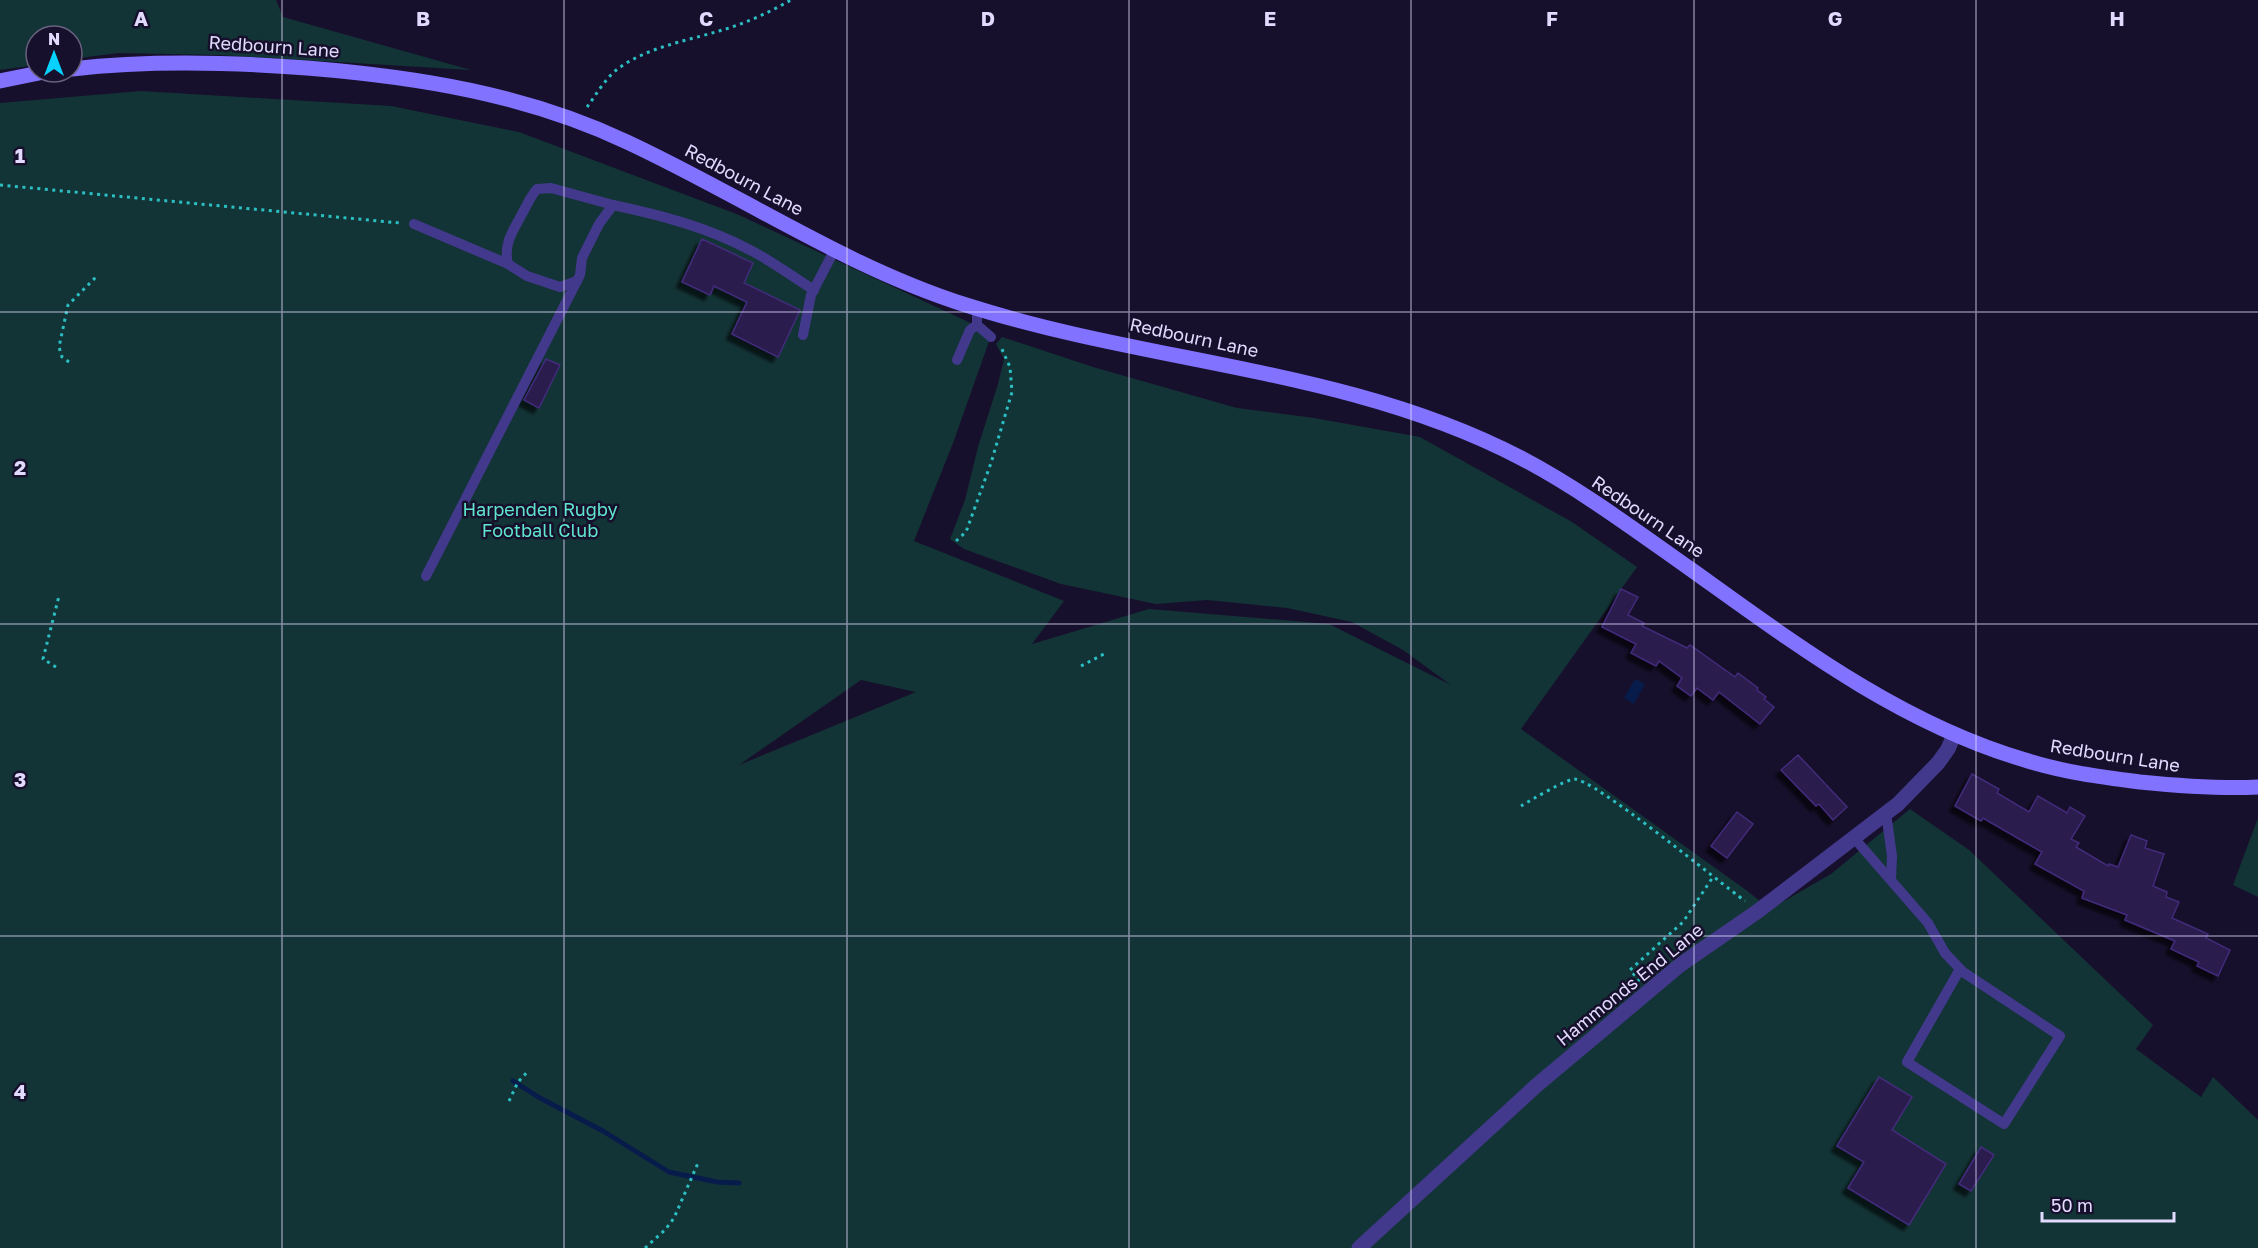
<svg xmlns="http://www.w3.org/2000/svg" width="2258" height="1248" viewBox="0 0 2258 1248" font-family="'Golos Text',sans-serif">
<style>
.green{fill:#133436;fill-rule:evenodd}
.water{fill:#081c4c}
.lines{fill:none;stroke-linecap:round;stroke-linejoin:round}
.stream{stroke:#081c4c;stroke-width:5}
.building{fill:#291b4e;stroke:#422c7a;stroke-width:1.5;filter:url(#shadow)}
.path{stroke:#2bbfc3;stroke-width:3;stroke-dasharray:3 4.5;stroke-linecap:butt}
.service{stroke:#43398c;stroke-width:10}
.minor{stroke:#43398c;stroke-width:15}
.secondary{stroke:#8172ff;stroke-width:15}
.grid{fill:none;stroke:#e2dbff;stroke-width:1.5;stroke-opacity:0.55}
.labels{text-anchor:middle;stroke-width:5;stroke-linejoin:round;paint-order:stroke}
.street-label{font-size:18px;fill:#e2dbff;stroke:#17102c}
.park-label{font-size:18px;fill:#60e6cf;stroke:#17102c}
.grid-label{font-size:20px;text-anchor:middle;font-weight:bold;fill:#e2dbff;stroke:#17102c;stroke-width:5;stroke-linejoin:round;paint-order:stroke}
</style>
<defs>
<filter id="shadow"><feDropShadow dx="-5.5" dy="5.5" stdDeviation="1.5" flood-color="#0009"/></filter>
</defs>
<rect width="100%" height="100%" fill="#17102c"/>
<g class="green">
<path d="M0 0H276L283 17 471 70 219 55 118 53 72 59V36H36V65L0 70Z"/>
<path d="M141 91 391 106 519 132 739 215 992 333 953 443 914 541 1064 601 1032 644 1149 609 1329 624 1451 685 1403 650 1352 622 1287 608 1207 600 1156 604 1061 584 964 549 950 539 965 500 978 447 998 384 1004 359 996 344 1002 337 1093 367 1237 408 1314 418 1420 437 1572 522 1637 567 1521 729 1746 890 1770 909 1831 874 1910 809 1969 850 2153 1025 2136 1049 2201 1097 2213 1077 2258 1120V1248H0V103ZM861 680 916 692 739 765Z"/>
<path d="M2258 818V897L2233 885Z"/>
</g>
<path class="water" d="M1635 679 1645 684 1634 704 1624 698Z"/>
<g class="lines">
<path class="stream" d="M513 1081 540 1098 603 1131 669 1172 717 1182 739 1183"/>
</g>
<g class="building">
<path d="M702 239 753 263 744 283 800 310 778 357 732 334 747 302 714 286 710 295 682 282Z"/>
<path d="M546 359 560 365 539 408 524 400Z"/>
<path d="M1621 589 1638 597 1628 615 1644 623 1642 626 1687 648 1690 645 1735 677 1738 673 1758 688 1757 690 1766 697 1764 699 1774 707 1760 724 1719 692 1713 700 1697 688 1691 696 1677 686 1682 678 1659 661 1656 666 1631 653 1636 644 1602 627Z"/>
<path d="M1798 755 1847 807 1833 820 1819 804 1816 806 1781 770Z"/>
<path d="M1972 774 1999 789 1997 793 2029 812 2038 796 2067 813 2070 807 2085 816 2071 839 2079 843 2076 847 2108 866 2109 864 2118 867 2131 835 2147 841 2145 848 2164 854 2153 886 2167 892 2166 897 2179 902 2172 918 2208 934 2206 938 2230 950 2218 976 2197 966 2199 962 2171 949 2175 941 2125 920 2127 915 2082 898 2084 891 2035 864 2042 852 1983 818 1981 821 1955 806Z"/>
<path d="M1737 812 1753 824 1727 858 1711 846Z"/>
<path d="M1879 1077 1912 1097 1892 1130 1946 1164 1909 1225 1848 1188 1864 1162 1837 1146Z"/>
<path d="M1981 1147 1994 1155 1971 1191 1959 1184Z"/>
</g>
<g class="lines">
<g class="path">
<path d="M587 107C596 95 606 77 619 68 648 47 686 41 719 31 744 24 768 13 791 0"/>
<path d="M0 185 400 223"/>
<path d="M69 362 62 357 59 347 68 305 97 276"/>
<path d="M956 541 966 532 991 463 1012 392 1010 367 1001 347"/>
<path d="M1081 666 1104 654"/>
<path d="M56 667 43 659 59 596"/>
<path d="M1521 806C1531 800 1565 780 1574 779 1593 778 1720 883 1745 901"/>
<path d="M1640 981 1630 970 1683 922 1713 877"/>
<path d="M509 1101 518 1082 529 1070"/>
<path d="M645 1248 665 1230 674 1218 698 1163"/>
</g>
<g class="service">
<path d="M414 224 508 264"/>
<path d="M577 281 560 287 527 276 508 264C503 244 513 231 522 214 527 205 530 197 537 189L551 188 613 205"/>
<path d="M977 325 991 337"/>
<path d="M803 335 811 295 834 251"/>
<path d="M957 360 970 330 977 325V309"/>
<path d="M426 576 580 275 582 258 599 224 613 205C660 215 707 227 750 250 772 261 793 277 814 290"/>
<path d="M1886 813 1892 856 1891 879"/>
<path d="M1854 838 1928 923 1945 953 1963 972 2060 1036 2004 1124 1907 1062 1960 969"/>
</g>
<path class="minor" d="M1359 1248 1537 1085 1680 965 1758 911 1898 804 1938 763 1948 749 1954 735"/>
<g class="secondary">
<path d="M72 69C151 60 228 62 307 68 418 77 525 94 627 142 741 195 846 267 966 305 1150 364 1348 368 1521 458 1580 489 1635 530 1689 568 1794 643 1899 723 2025 760 2062 772 2101 777 2140 782 2180 786 2219 789 2258 787"/>
<path d="M0 81 44 72"/>
</g>
</g>
<path class="grid" d="M282 0V1248M564 0V1248M847 0V1248M1129 0V1248M1411 0V1248M1694 0V1248M1976 0V1248M0 312H2258M0 624H2258M0 936H2258"/>
<g class="labels">
<g class="street-label">
<text transform="translate(274 47) rotate(4)" y="6">Redbourn Lane</text>
<text transform="translate(744 180) rotate(28)" y="6">Redbourn Lane</text>
<text transform="translate(1194 338) rotate(12)" y="6">Redbourn Lane</text>
<text transform="translate(1648 517) rotate(34)" y="6">Redbourn Lane</text>
<text transform="translate(2115 756) rotate(9)" y="6">Redbourn Lane</text>
<text transform="translate(1630 985) rotate(-39)" y="6">Hammonds End Lane</text>
</g>
<g class="park-label">
<text x="540" y="516">Harpenden Rugby<tspan x="540" dy="21">Football Club</tspan></text>
</g>
</g>
<g class="grid-label">
<text x="141" y="26">A</text>
<text x="423" y="26">B</text>
<text x="706" y="26">C</text>
<text x="988" y="26">D</text>
<text x="1270" y="26">E</text>
<text x="1552" y="26">F</text>
<text x="1835" y="26">G</text>
<text x="2117" y="26">H</text>
<text x="20" y="163">1</text>
<text x="20" y="475">2</text>
<text x="20" y="787">3</text>
<text x="20" y="1099">4</text>
</g>
<g transform="translate(54 54)"><circle r="28" fill="#17102c" stroke="#686180" stroke-width="1.5"/>
<path d="M0-4.5L10 22L0 15L-10 22Z" fill="#07d2ff"/>
<text y="-9" font-size="16" font-weight="bold" text-anchor="middle" fill="#e2dbff">N</text>
</g>
<path d="M2042 1212v9h132v-9" fill="none" stroke="#e2dbff" stroke-width="3"/>
<text x="2051" y="1212" font-size="18" fill="#e2dbff" stroke="#17102c" stroke-width="4.5" paint-order="stroke">50 m</text>
</svg>
